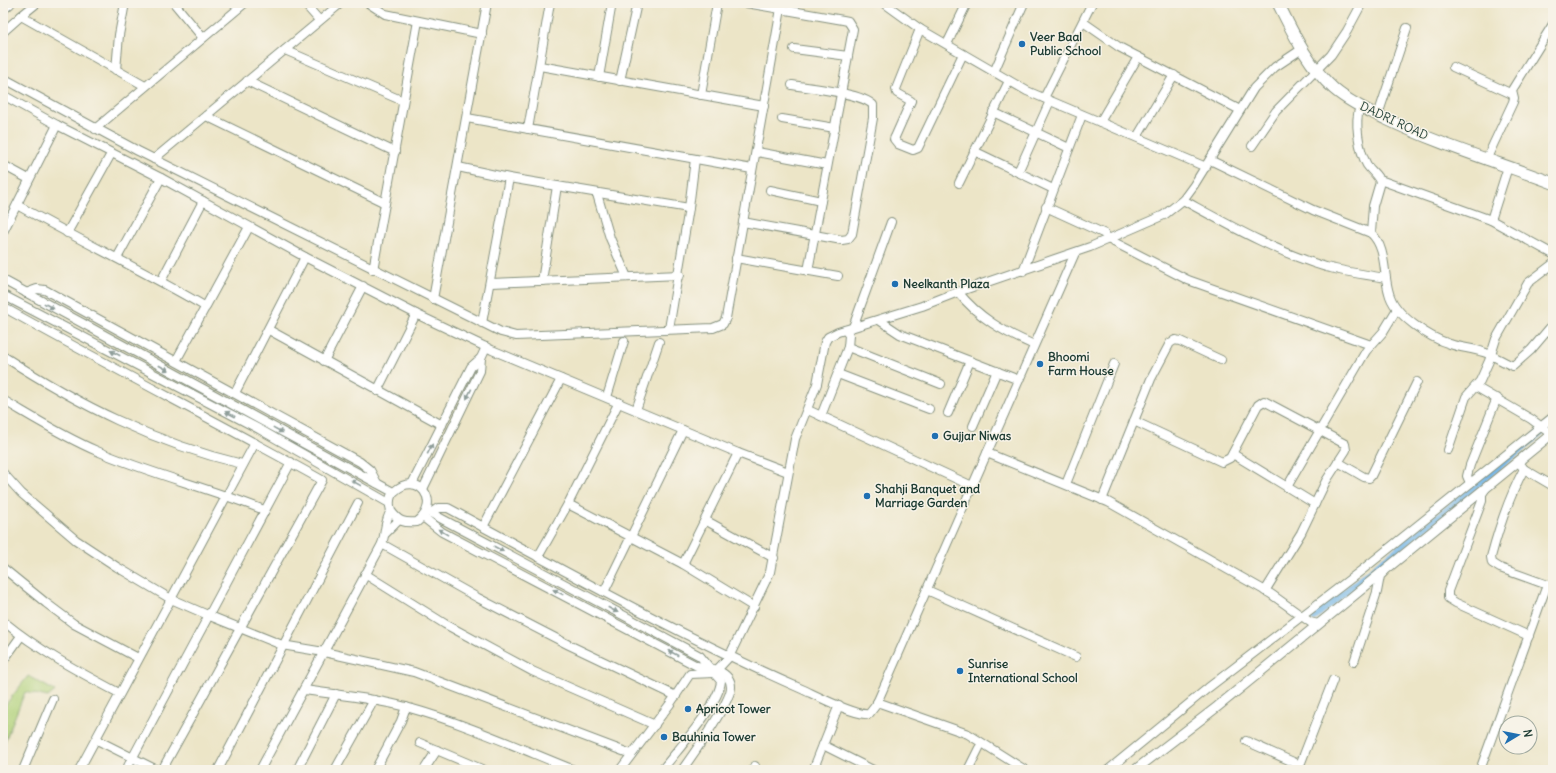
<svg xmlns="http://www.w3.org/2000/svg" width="1556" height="773" viewBox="0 0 1556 773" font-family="Delius,sans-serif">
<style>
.green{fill:#b0d179;stroke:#688756}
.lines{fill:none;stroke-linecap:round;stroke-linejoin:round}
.canal{stroke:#74b7ea;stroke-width:7}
.minor-casing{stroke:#86917e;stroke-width:10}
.tertiary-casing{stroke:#86917e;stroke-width:11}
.secondary-casing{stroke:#86917e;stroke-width:13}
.minor{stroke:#fff;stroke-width:8}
.tertiary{stroke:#fff;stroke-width:9}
.secondary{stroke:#fff;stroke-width:11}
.oneway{fill:#8f9e9a}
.poi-dot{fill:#1f6fb2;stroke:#f7f3e8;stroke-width:1.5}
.labels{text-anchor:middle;stroke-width:3;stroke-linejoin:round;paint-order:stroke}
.poi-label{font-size:12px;font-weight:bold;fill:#1f3d34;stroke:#f7f3e8;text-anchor:start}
.street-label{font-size:12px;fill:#1f3d34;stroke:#f7f3e8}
</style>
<rect width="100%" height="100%" fill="#f7f3e8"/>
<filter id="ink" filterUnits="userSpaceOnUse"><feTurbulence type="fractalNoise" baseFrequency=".025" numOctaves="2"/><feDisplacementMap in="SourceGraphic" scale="8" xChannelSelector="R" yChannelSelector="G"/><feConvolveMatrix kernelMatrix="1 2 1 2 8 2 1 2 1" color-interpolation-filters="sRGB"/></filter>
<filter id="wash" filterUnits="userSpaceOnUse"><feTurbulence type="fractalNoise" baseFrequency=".012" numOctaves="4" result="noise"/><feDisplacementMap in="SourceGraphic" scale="16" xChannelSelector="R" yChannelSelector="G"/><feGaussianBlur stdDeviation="0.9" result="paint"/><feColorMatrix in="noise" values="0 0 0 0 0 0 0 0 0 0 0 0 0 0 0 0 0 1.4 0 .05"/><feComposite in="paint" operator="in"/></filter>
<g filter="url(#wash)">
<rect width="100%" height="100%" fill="#ece5c7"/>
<path class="green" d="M28 676 55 691 48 697 25 692 3 746V708Z"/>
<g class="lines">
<path class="canal" d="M1313 618 1553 423"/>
</g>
</g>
<g filter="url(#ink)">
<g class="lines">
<defs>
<g id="minor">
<path d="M37 3 21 16 145 86"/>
<path d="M174 3 203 38"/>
<path d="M304 3 319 20"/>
<path d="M368 3 385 14 482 34"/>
<path d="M746 3 843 20 848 21 853 29 808 271"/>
<path d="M884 3 920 29 1027 91 1206 167"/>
<path d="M1083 22 1119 47 1240 110"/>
<path d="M920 29 896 89 897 93 911 101 895 137 894 139 898 144 913 150 918 148 963 54"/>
<path d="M3 32 21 16"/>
<path d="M947 44 967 3"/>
<path d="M794 49 848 56"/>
<path d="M285 50 403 101"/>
<path d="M540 66 764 106"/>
<path d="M1453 67 1512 94"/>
<path d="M116 70 119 35 125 3"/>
<path d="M994 72 1024 3"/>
<path d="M599 77 612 3"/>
<path d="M3 78 138 151 501 332 516 336 713 328 723 324 726 318 782 3"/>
<path d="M247 81 395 152"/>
<path d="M620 81 637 3"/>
<path d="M3 95 57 125 161 178 305 257 416 314 492 350 738 453 788 472"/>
<path d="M701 95 717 3"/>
<path d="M1044 98 1092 3"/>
<path d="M1360 107C1354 121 1359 151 1367 165 1371 171 1378 175 1380 182L1373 206 1371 233"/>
<path d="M993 112 1069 148"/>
<path d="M1378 115 1407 28"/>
<path d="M206 116 385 203"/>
<path d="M467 118 752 169"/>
<path d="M782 119 835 128"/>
<path d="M1100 122 1138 57"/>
<path d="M95 129 245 3"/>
<path d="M528 129 550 3"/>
<path d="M1137 137 1174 75"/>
<path d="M1252 146 1276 111 1331 55 1347 31 1362 3"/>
<path d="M974 151 1053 189"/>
<path d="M757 152 827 165"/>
<path d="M154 159 341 3"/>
<path d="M1210 160 1313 210 1371 233C1387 248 1383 274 1389 293 1394 315 1430 338 1450 344 1461 348 1472 348 1483 352 1493 355 1505 363 1513 366L1531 350 1553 324"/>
<path d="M1486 160 1513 102 1514 98 1512 90 1553 24"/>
<path d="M3 165 25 177"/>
<path d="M458 167 509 178 689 208 669 329"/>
<path d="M1018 172 1050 101"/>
<path d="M1380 180 1491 220 1553 254"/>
<path d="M959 183 1009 81"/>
<path d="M770 190 821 201"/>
<path d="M597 194 610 238 627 277"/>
<path d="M1183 200C1229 225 1276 252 1326 267 1346 272 1366 275 1386 278"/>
<path d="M17 205C79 240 144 271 206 307"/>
<path d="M1046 207 1105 234 1108 239 1188 280 1371 345"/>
<path d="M689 208 695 159"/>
<path d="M1491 220 1508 167"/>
<path d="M743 222 842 240 848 239 852 234 873 118V105C862 93 810 88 792 85"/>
<path d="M3 232 57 125"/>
<path d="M67 233 111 154"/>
<path d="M117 258 161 178"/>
<path d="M736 258 838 276"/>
<path d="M373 270 418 21"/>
<path d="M1023 271 1082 115"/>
<path d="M3 280 393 492"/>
<path d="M161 281 203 201"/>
<path d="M542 281 557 186"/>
<path d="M491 283 680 275"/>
<path d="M958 292C979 318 1004 332 1034 345"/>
<path d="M26 293 37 289 45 290 360 462 370 470 377 483"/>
<path d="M3 295 259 429 389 503"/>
<path d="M433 299 487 3"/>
<path d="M3 307C108 366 216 421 322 480L162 770"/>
<path d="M879 320 900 334 1019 380"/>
<path d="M482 323 509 178"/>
<path d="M853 327 891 222"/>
<path d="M269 330 442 425"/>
<path d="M848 347 941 384"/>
<path d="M3 356C79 405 154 443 242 464"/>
<path d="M176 361 249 227"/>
<path d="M324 361 363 286"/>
<path d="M838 374 929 409"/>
<path d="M1476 387 1531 419 1547 431 1553 432"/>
<path d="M377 391 416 314"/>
<path d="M235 393 305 257"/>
<path d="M607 397 624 341"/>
<path d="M3 400C34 418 64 437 97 451 151 474 209 488 264 510"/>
<path d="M636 410 659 342"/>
<path d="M808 410 972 486"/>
<path d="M948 413 970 361"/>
<path d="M821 416 848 347 849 335 845 330"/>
<path d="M1134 421 1222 462 1230 458 1258 405 1264 401 1345 444 1346 450 1326 481 1301 533 1265 591"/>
<path d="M973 426 997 371"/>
<path d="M1448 450 1466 397 1480 381 1489 361 1496 339 1528 283 1553 264"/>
<path d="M987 453 1108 502 1271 594 1310 622 1318 624"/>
<path d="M1233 454 1315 504"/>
<path d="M1338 462 1364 477 1369 478 1371 476 1417 382"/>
<path d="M1521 465 1524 469 1553 486"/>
<path d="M1524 469C1509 497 1499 527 1491 557L1492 563 1500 568 1553 587"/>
<path d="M3 473 21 493 76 540 117 567 171 599 210 616 282 645 324 652 414 672 631 754"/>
<path d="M1470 483 1467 476 1470 465 1497 398"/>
<path d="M412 484 471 367 481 358 486 347"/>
<path d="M1066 484 1114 364"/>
<path d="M1287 487 1366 351 1383 332 1397 309"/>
<path d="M1486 488 1482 494V501L1448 591V598L1456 603 1529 636"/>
<path d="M423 489 480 371 481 358"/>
<path d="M1102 500 1151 379 1170 343 1175 340 1180 341 1221 360"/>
<path d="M568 504 683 564 754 607"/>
<path d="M427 511 700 656 709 667"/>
<path d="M431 513 438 508H448C565 571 682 637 804 690 817 696 856 716 869 714L876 705 1075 253"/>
<path d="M423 517 442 532 697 666C709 667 731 671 731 687 731 701 692 756 682 770"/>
<path d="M705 520 774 558"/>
<path d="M483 527 561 379"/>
<path d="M385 534 399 520"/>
<path d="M382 544 478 598 569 645 676 696"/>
<path d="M538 557 568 504 619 402"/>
<path d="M683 564 738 453"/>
<path d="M3 568 46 603 74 624 138 658"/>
<path d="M365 574 445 624 532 671 655 725"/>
<path d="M927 590 1076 657"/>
<path d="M604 592 683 430"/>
<path d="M3 621C38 650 79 672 119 693"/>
<path d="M3 661 21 636"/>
<path d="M1354 662 1377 592 1380 576 1384 572"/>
<path d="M305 690C339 695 373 698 406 707 464 723 519 748 574 770"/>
<path d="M877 702 968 734 1025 770"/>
<path d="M97 740 157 770"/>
<path d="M1246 741 1300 765"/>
<path d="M420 743 484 770"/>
<path d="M823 745 873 770"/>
<path d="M23 770 53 699"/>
<path d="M79 770 255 443"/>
<path d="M126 770 291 462"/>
<path d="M218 770 358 503"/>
<path d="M260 770 382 544C386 532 384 521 391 511 389 504 389 496 395 491 417 470 443 502 417 522 404 523 399 522 391 511"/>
<path d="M297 770 336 694"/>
<path d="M335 770 374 700"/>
<path d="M375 770 401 721 406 707"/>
<path d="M424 770 437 750"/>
<path d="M620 770 670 704 690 674 714 673 729 657 770 572 795 439 817 384 825 342 828 337 838 332 922 306 958 292 1090 247 1164 215 1183 200 1194 185 1254 88 1275 67 1302 49"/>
<path d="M662 770C678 749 719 705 721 681L714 673"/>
<path d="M753 770 755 766"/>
<path d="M813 770 839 705"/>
<path d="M968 770 979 748"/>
<path d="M1108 770 1208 688 1362 570 1553 417"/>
<path d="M1298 770 1333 680"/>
<path d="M1480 770 1547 585"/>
</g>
<path id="tertiary" d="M1135 770 1217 707 1553 433"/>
<g id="secondary">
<path d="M1278 3C1293 33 1308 66 1334 89 1349 102 1368 111 1386 119 1440 145 1497 162 1553 183"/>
<path d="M3 8 9 3"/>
</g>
</defs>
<use href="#minor" class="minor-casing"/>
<use href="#tertiary" class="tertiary-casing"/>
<use href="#secondary" class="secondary-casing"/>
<use href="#minor" class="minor"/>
<use href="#tertiary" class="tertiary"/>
<use href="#secondary" class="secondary"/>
</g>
<defs><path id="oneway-solid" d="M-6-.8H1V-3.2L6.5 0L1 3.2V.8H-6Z"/></defs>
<g class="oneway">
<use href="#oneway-solid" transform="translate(49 306) rotate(29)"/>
<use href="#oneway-solid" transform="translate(115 353) rotate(-152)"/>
<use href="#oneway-solid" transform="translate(164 368) rotate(28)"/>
<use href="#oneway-solid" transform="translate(469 394) rotate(116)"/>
<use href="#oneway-solid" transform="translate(230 414) rotate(-152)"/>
<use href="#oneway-solid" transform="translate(278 430) rotate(29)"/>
<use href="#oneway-solid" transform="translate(430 449) rotate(-63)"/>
<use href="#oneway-solid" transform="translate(356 483) rotate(-151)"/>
<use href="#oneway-solid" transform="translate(443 532) rotate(-149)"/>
<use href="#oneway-solid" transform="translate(499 549) rotate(28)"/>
<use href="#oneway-solid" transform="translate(558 592) rotate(-153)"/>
<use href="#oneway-solid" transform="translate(613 610) rotate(27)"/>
<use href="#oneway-solid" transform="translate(673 653) rotate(-152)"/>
</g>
</g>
<g class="poi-dot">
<circle cx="1022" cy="44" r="4"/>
<circle cx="895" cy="284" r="4"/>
<circle cx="1040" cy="364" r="4"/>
<circle cx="935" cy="436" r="4"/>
<circle cx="867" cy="496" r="4"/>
<circle cx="960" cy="671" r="4"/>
<circle cx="688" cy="709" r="4"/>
<circle cx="664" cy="737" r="4"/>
</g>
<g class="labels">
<g class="poi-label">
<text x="1030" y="41">Veer Baal<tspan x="1030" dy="14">Public School</tspan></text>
<text x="903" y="288">Neelkanth Plaza</text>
<text x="1048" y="361">Bhoomi<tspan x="1048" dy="14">Farm House</tspan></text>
<text x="943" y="440">Gujjar Niwas</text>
<text x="875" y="493">Shahji Banquet and<tspan x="875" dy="14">Marriage Garden</tspan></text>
<text x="968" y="668">Sunrise<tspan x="968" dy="14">International School</tspan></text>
<text x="696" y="713">Apricot Tower</text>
<text x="672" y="741">Bauhinia Tower</text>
</g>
<g class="street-label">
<text transform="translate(1394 121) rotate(25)" y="4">DADRI ROAD</text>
</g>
</g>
<rect width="1556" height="773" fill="none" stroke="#f7f3e8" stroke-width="16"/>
<g transform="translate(1518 735) rotate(80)"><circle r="19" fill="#f7f3e8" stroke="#a1aaa0"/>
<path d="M0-3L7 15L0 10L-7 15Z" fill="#1f6fb2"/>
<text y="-6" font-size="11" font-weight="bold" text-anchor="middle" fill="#1f3d34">N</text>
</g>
</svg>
